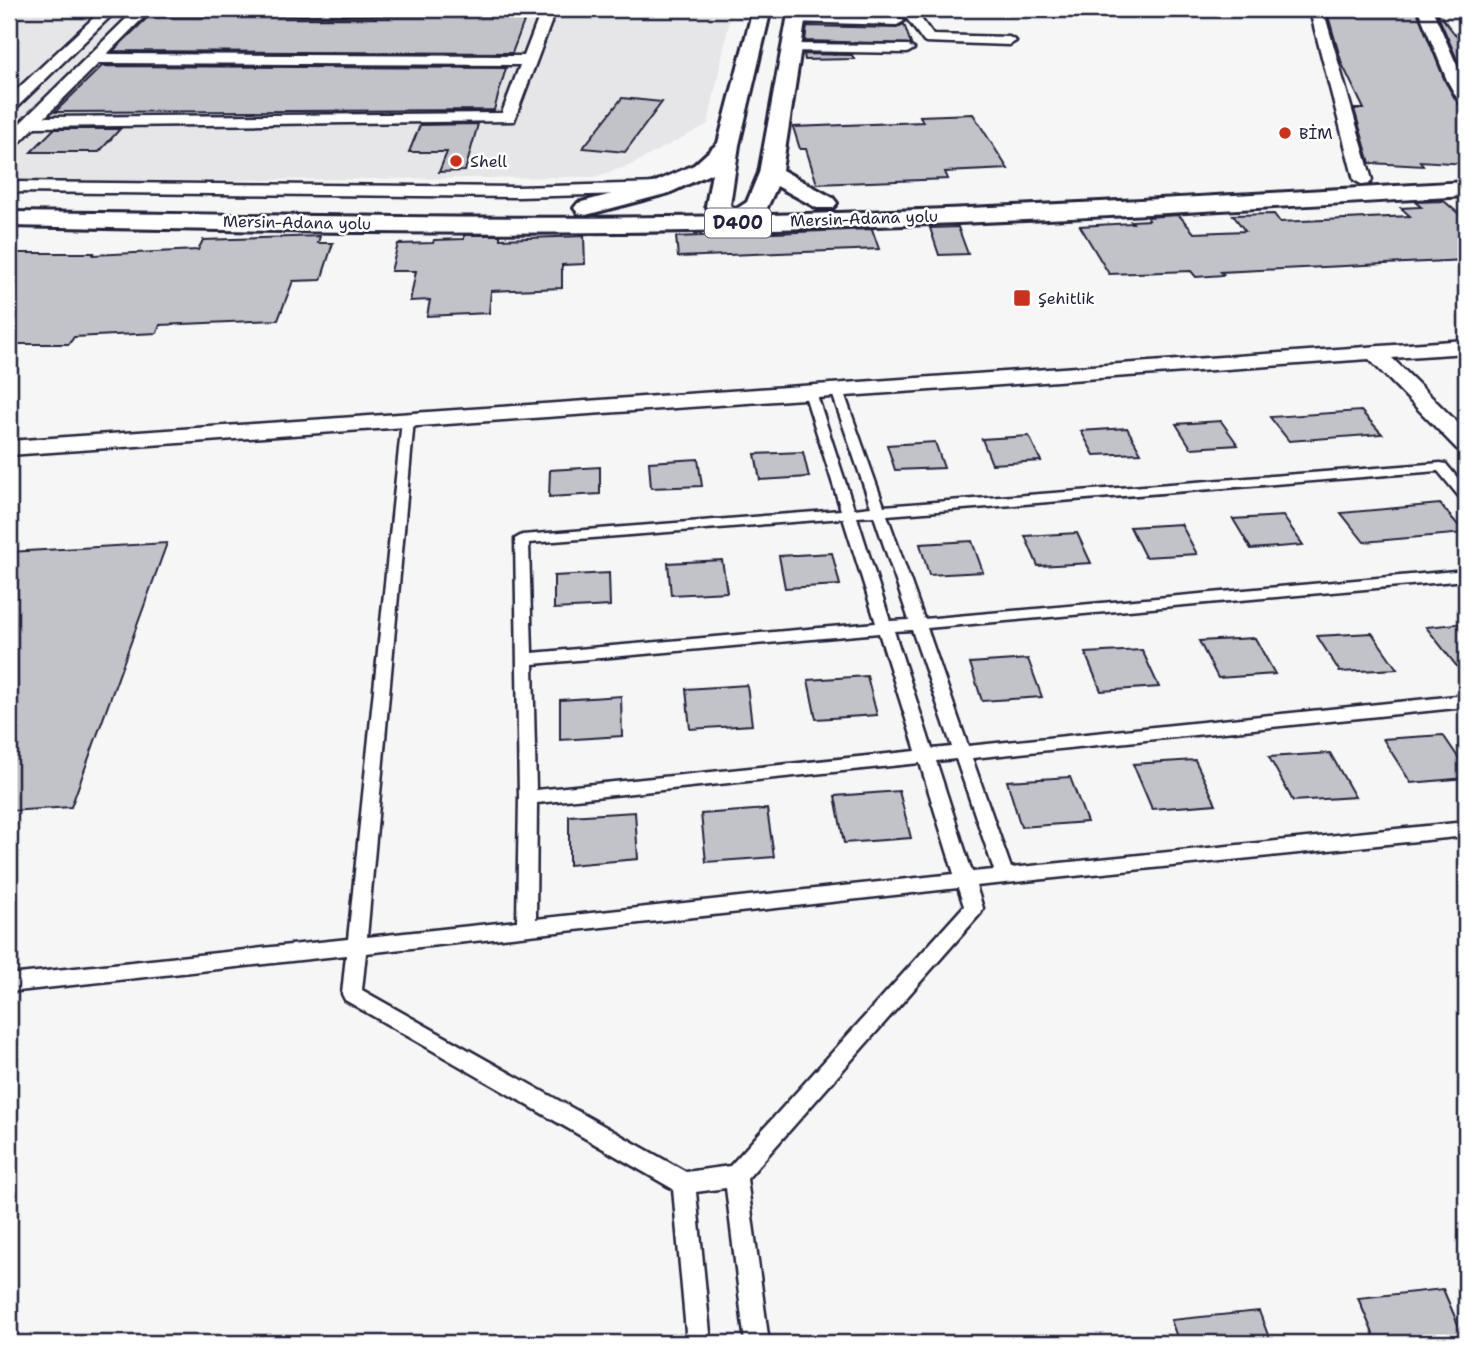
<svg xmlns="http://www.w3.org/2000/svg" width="1475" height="1352" viewBox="0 0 1475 1352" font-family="'Shantell Sans',sans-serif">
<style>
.built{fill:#e6e6e9}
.building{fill:#c2c2c9;stroke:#22223b;stroke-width:2}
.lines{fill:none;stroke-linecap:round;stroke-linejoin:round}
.service-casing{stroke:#22223b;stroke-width:5}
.minor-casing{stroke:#22223b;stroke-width:5}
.secondary-casing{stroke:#22223b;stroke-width:6}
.trunk-casing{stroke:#22223b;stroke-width:6}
.service{fill:#fff;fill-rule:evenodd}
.minor{fill:#fff;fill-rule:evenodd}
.secondary{fill:#fff;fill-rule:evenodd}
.trunk{fill:#fff;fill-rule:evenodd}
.poi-dot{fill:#c8321e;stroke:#fff;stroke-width:2.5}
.labels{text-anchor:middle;stroke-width:5;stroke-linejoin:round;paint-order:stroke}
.far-poi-label{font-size:16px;fill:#22223b;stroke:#fff;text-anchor:start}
.far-street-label{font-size:16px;fill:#22223b;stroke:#fff}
.shield{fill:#fff;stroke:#646476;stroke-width:2}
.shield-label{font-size:18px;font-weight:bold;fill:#22223b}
</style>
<rect width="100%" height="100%" fill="#f6f6f7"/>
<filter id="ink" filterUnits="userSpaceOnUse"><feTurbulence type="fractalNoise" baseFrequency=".0143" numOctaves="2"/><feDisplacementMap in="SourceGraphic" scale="14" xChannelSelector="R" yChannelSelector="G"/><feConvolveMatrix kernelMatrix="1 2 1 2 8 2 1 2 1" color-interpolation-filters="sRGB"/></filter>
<g filter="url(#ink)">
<path class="built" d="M9 9H732L708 124 631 165 594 177 9 182Z"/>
<g class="building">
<path d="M871 9H897L900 16 823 12 872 11Z"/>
<path d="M1326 9H1416L1445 81 1458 104 1466 107V164L1420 161 1423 166 1370 163 1354 109H1364L1342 64Z"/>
<path d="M1435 9 1466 48V80Z"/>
<path d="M526 16 512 53 113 51 148 17Z"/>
<path d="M904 24 911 44 805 41 807 26 897 28Z"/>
<path d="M804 54 852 55 854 59 805 60Z"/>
<path d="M102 66 506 68 494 110 55 112Z"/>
<path d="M622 98 662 102 625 152 583 148Z"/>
<path d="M973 114 1008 169 945 172 948 179 817 184 806 149H800L793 127 923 122 920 116Z"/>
<path d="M478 124 465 171 439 172 447 152H409L420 125Z"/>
<path d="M54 129H120L99 152H31Z"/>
<path d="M1444 201 1466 220V260L1221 272 1224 275 1196 277 1191 271 1109 274 1080 226 1133 223 1131 221 1149 220 1147 217 1179 215 1194 233 1245 231 1233 215 1274 214 1280 222 1410 216 1401 208 1421 207 1415 202Z"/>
<path d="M958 227 968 254 939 255 930 228Z"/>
<path d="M872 229 879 249 678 257 676 237Z"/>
<path d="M464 235H500V239L584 236 585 264 562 265V288L491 291 489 313 427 316 430 300 410 301 416 271H391L398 244 433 243 434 240 464 239Z"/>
<path d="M320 236 318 243H333L321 280 293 281 278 320 160 325 157 333 74 337 69 344H9V253H94L93 255 198 250 203 240Z"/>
<path d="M1361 411 1382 434 1289 441 1270 417Z"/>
<path d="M1221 421 1238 445 1191 448 1176 424Z"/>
<path d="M1127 428 1141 453 1094 455 1081 431Z"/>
<path d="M1029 436 1041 461 992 464 982 439Z"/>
<path d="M935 442 944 468 895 470 887 445Z"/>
<path d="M803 452 809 477 760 480 755 454Z"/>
<path d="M698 459 702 486 651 488 649 462Z"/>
<path d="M600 467V494L549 497 550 470Z"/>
<path d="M1440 504 1465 533 1364 542 1341 513Z"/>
<path d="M1283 516 1303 545 1251 549 1233 519Z"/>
<path d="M1181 524 1197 554 1145 557 1130 527Z"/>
<path d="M1077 533 1091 563 1038 566 1025 536Z"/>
<path d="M972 541 983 572 929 575 920 544Z"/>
<path d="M167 543 71 807 9 811V552Z"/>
<path d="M832 553 840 585 785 588 779 556Z"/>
<path d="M722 560 727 592 671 595 668 563Z"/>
<path d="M609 573 610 606 554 609V576Z"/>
<path d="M1466 623V678L1426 627Z"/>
<path d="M1372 633 1397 669 1340 672 1317 636Z"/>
<path d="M1255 638 1275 674 1218 678 1199 641Z"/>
<path d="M1142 650 1159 687 1101 691 1085 653Z"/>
<path d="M1028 659 1042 697 982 701 970 663Z"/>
<path d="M867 676 877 715 816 719 808 680Z"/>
<path d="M747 685 752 725 690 729 686 689Z"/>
<path d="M621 696 622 736 560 740V700Z"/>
<path d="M1443 735 1466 769V778L1411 783 1383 739Z"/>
<path d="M1330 753 1355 797 1293 801 1269 757Z"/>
<path d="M1195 760 1216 804 1152 809 1133 764Z"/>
<path d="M1070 777 1087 822 1021 827 1007 781Z"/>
<path d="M899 791 911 838 844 843 835 796Z"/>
<path d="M767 809 774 857 706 862 701 814Z"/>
<path d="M635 812 638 859 569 865V816Z"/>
<path d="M1443 1289 1466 1343H1377L1358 1298Z"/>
<path d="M1259 1311 1271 1343H1179L1171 1320Z"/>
</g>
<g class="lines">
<defs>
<path id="service" d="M837 386 843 390 884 506 1441 463 1446 464 1466 488V500L1461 499 1438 471 887 515 924 619 1466 570V580L927 628 968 746 1466 695V707L972 758 1011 868 1466 822V836L976 886 983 908 981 913 747 1179 769 1343H745L726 1188 696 1192 711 1343H687L673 1189 345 1000 342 994 346 955 9 992V975L348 939 402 420 408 416 414 420 367 937 517 921 519 797 515 539 522 535 841 510 804 392 810 388 816 392 854 509 871 507 831 390ZM874 516 909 620 890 621 857 517ZM843 518 876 623 532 653 529 543ZM912 630 952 747 932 749 894 631ZM879 633 916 751 536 790 533 664ZM956 759 994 870 972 872 936 761ZM920 763 954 874 536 919 537 803ZM958 888 964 906 730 1166 686 1172 362 990 366 953Z"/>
<g id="minor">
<path d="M103 9H118L15 109 9 111V97Z"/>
<path d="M136 9H521L514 13 147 14 107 54 524 56 542 9H556L514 121 35 127 15 147 9 148V134ZM99 63 520 65 502 113 45 117Z"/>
<path d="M900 9H914L933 35 1009 37 1016 41 1009 45 924 42Z"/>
<path d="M1144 9H1323L1372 180 1369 184 1363 185 1354 180 1311 15 1151 13Z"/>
<path d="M1418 9H1432L1466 86V105L1460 103 1447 80Z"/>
<path d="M796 15 897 17 904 21 897 25 791 22V16Z"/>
<path d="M792 44 907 45 914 49 907 53 787 51 785 48 787 45Z"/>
<path d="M9 182 517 187 661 183 670 188 661 193 517 197 9 192Z"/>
<path d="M1466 340V353L1392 358 1466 431V451L1457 449 1369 359 9 455V441Z"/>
</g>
<path id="secondary" d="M753 9H771L739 145 730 205 735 210 747 202 759 173 789 9H807L782 170 833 198 837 203 833 208H817L777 186 766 210 743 228 734 230 725 228 706 206 712 173 669 193 586 215 578 213 574 208 578 203 653 183 694 165 718 143Z"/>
<path id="trunk" d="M1466 182V196C1222 210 978 225 734 230 493 236 250 231 9 226V212C251 214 493 221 734 216 978 210 1222 196 1466 182Z"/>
</defs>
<use href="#service" class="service-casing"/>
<use href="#minor" class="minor-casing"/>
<use href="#secondary" class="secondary-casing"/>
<use href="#trunk" class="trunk-casing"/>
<use href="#service" class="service"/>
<use href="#minor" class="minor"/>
<use href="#secondary" class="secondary"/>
<use href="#trunk" class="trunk"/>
</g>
</g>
<g class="poi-dot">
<circle cx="1285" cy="133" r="7"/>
<circle cx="456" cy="161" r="7"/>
<rect x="1013" y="289" width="18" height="18" rx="3.5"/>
</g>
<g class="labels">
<g class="far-poi-label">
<text x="1299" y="139">BİM</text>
<text x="470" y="167">Shell</text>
<text x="1038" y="304">Şehitlik</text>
</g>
<g class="far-street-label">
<text transform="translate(864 218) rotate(-2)" y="6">Mersin-Adana yolu</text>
<text transform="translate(297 222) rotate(1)" y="6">Mersin-Adana yolu</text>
</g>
<rect class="shield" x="705" y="208.5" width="66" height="29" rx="5"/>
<g class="shield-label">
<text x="738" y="229">D400</text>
</g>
</g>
<rect width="1475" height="1352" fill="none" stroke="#fff" stroke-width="35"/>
<rect x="18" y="18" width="1440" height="1317" fill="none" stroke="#22223b" stroke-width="2.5" filter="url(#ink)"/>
</svg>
